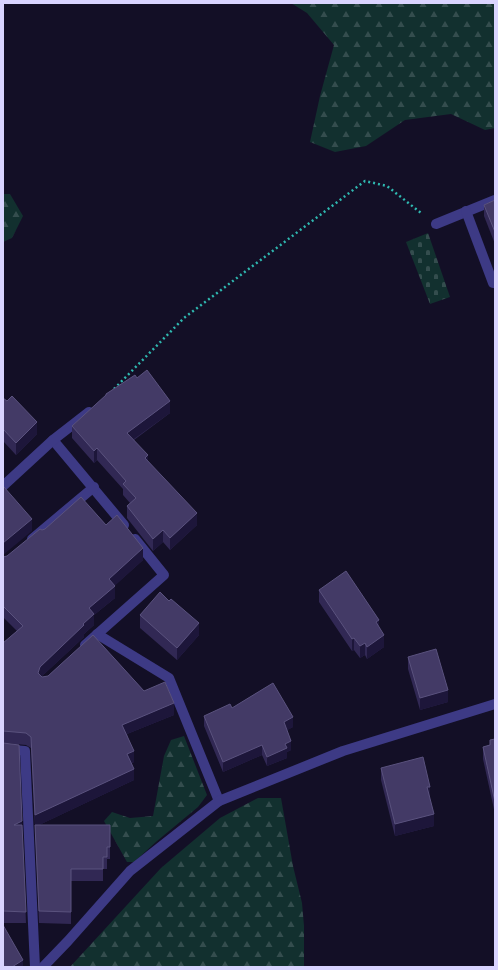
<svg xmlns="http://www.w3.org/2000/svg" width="498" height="970" viewBox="0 0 498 970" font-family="Inter,sans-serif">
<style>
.forest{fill:url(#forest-firs)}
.cemetery{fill:url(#cemetery-stones)}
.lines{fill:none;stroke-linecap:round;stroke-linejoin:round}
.path{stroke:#2fb8b0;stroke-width:2.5;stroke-dasharray:2 3;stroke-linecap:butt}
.service{stroke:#3d3a85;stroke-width:10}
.minor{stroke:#3d3a85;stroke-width:10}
.wall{fill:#312854}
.shaded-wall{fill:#1d163a}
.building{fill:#433a66;stroke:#5a527e}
</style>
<defs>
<pattern id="forest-firs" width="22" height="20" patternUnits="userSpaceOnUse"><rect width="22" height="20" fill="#12302f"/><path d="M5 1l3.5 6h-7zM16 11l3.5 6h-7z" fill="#344d4e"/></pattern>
<pattern id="cemetery-stones" width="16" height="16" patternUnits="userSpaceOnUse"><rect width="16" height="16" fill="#12302f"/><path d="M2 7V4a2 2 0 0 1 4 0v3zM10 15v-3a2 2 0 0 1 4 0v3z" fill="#344d4e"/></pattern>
</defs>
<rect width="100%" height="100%" fill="#130f26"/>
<g class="forest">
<path d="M291 3H495V128L485 130 451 114 405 120 366 146 335 152 310 142 320 96 334 45 307 13Z"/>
<path d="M3 194H10L23 216 12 238 3 242Z"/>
<path d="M184 736 207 795 198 807 157 841 134 862H127L104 821 112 812 130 818 153 816 164 756 171 740Z"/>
<path d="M258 798H281L293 866 302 903 304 926V967H70L161 868 220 818Z"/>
</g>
<path class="cemetery" d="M428 233 450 297 430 304 406 242Z"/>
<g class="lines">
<path class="path" d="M114 389 184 318 365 181 387 186 421 213"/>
<path class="service" d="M436 224 495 200"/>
<g class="minor">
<path d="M466 211 493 283"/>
<path d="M53 440 124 525"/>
<path d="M3 486 53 440 89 412"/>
<path d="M32 539 94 487"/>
<path d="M97 634 169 678 219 801"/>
<path d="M85 645 164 575 135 539"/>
<path d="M3 749 25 751 35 967"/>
<path d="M43 967 68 941 130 871 219 801 343 751 495 704"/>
</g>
</g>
<g class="wall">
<path d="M495 200V244L484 216V205Z"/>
<path d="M137 378 170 413 134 440 148 461 197 525 170 550 163 542 153 551 127 518V506L130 503 123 495V489L97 460 94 463 72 438V426L106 396V394Z"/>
<path d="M3 398 37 434 16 455 3 441Z"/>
<path d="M106 525 143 560 114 586 115 598 94 615V625L84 634V637L41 677H42L144 691 174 715 127 734 134 762 132 763 134 780 39 825H110V859H107V869H103V881H71V924L39 923 35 826V827L31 748 26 745 3 743V643L17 631 3 617V557L7 556 42 530Z"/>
<path d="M319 590 379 627 384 647 367 659 365 655 360 658 354 650 352 651 319 602Z"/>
<path d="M140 615 199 635 177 660 140 628Z"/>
<path d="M408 657 448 702 420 710 408 669Z"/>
<path d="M232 708 293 727 287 730 291 750 287 752V758L267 766 262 755 223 772 204 726V716Z"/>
<path d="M495 739V814L483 759V747L490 745V740Z"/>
<path d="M3 743 19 745 26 923H3Z"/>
<path d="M381 768 430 799 434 826 395 836 381 780Z"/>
</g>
<g class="shaded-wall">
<path d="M170 401V413L127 444V433Z"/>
<path d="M37 422V434L16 455V443Z"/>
<path d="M97 448V460L94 463V451Z"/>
<path d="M148 455V467L145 458Z"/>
<path d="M197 513V525L170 550V538Z"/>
<path d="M32 519V531L3 555V543Z"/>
<path d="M163 530V542L153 551V539Z"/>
<path d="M143 548V560L109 591V579Z"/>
<path d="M115 586V598L94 615V625L84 634V637L40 678 38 673 40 667 83 624 89 608Z"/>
<path d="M379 620V632L376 622Z"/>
<path d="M199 623V635L177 660V648Z"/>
<path d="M384 635V647L367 659V647Z"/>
<path d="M354 638V650L352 651V639Z"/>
<path d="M365 643V655L360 658V646Z"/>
<path d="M448 690V702L420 710V698Z"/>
<path d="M174 703V715L122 736V725Z"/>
<path d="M293 717V727L284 732V722Z"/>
<rect x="3" y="731" width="1" height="12"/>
<path d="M291 741V750L287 752V758L267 766V757L285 744Z"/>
<path d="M262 745V755L223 772V762Z"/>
<path d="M134 751V762L127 765V754Z"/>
<path d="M134 769V780L35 827V815Z"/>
<rect x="427" y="787" width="3" height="12"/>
<path d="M434 814V826L395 836V824Z"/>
<path d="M22 821V833L14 825Z"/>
<path d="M23 960V967H12Z"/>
</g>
<g class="building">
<path d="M495 200V232L484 205Z"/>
<path d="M147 370 170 401 127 433 148 455 145 458 197 513 170 538 163 530 153 539 127 506 136 498 123 484 126 481 97 448 94 451 72 426 106 395V394L135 375 137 378Z"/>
<path d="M12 396 37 422 16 443 3 429V398L7 401Z"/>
<path d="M4 487 32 519 3 543V488Z"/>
<path d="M81 497 106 525 117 515 143 548 109 579 115 586 89 608 94 614 83 624 84 625 40 667 38 673 42 677 48 676 93 635 144 691 165 682 174 703 122 725 134 751 127 754 134 769 35 815 31 737 26 733 3 731V643L23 626 3 606V557L7 556 40 529 42 530 45 529Z"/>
<path d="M346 571 379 620 376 622 384 635 367 647 365 643 360 646 354 638 352 639 319 590Z"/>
<path d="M160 592 169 601 171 599 199 623 177 648 140 615Z"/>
<path d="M436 649 448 690 420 698 408 657Z"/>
<path d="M273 683 293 717 284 722 291 741 285 744 287 748 267 757 262 745 223 762 204 716 230 704 232 708Z"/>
<path d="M495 739V802L483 747 490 745V740Z"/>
<path d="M3 743 19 745 22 821 14 825H22L26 912 3 911Z"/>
<path d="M423 757 430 787H427L434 814 395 824 381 768Z"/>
<path d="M35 825H110V847H107V857H103V869H71V912L39 911Z"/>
<path d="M3 925 23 960 12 967H3Z"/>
</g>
<rect width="498" height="970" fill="none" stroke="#d9d4ff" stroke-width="8"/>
</svg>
